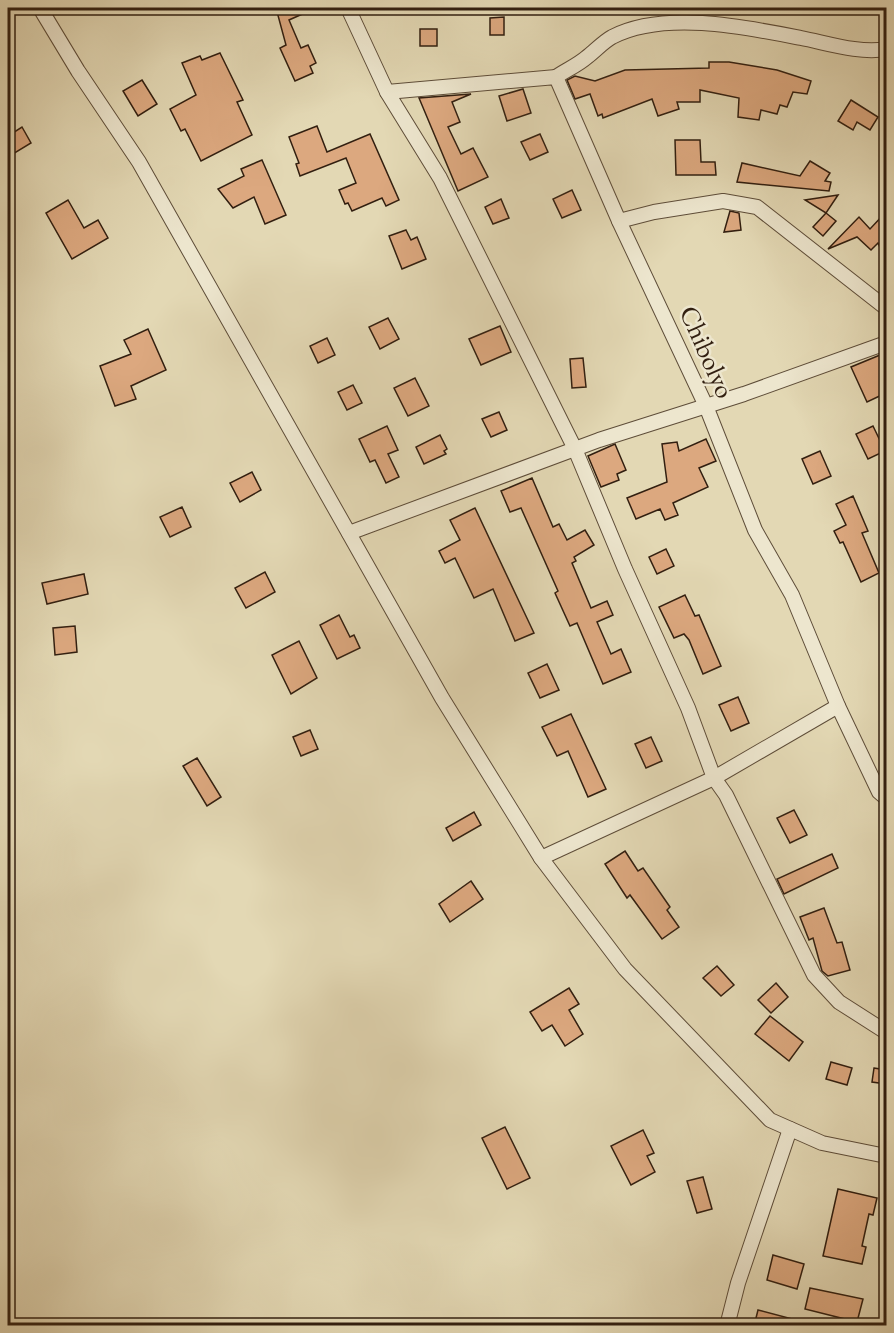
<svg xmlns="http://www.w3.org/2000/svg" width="894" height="1333" viewBox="0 0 894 1333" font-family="'EB Garamond',serif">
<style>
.building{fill:#dca87f;stroke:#321f10;stroke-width:1.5}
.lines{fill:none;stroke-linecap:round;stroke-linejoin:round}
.street-casing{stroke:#5e4d39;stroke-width:16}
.street{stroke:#ede6ce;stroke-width:14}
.labels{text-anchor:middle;stroke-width:5;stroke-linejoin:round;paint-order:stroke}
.street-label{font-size:27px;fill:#321f10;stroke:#ede6ce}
</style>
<rect width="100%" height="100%" fill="#e3d8b4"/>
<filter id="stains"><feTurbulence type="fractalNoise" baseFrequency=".00333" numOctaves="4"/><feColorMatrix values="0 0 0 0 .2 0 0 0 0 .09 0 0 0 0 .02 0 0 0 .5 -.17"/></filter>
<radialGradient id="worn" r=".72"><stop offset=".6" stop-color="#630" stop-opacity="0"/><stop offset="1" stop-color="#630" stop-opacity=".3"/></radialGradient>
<g class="building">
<path d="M276 8H316L289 20 301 48 308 45 316 63 310 66 313 73 295 81 280 48 286 45Z"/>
<path d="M504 17V35H490V18Z"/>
<rect x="420" y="29" width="17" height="17"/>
<path d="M220 53 243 100 237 102 252 135 201 161 185 129 181 131 170 109 196 95 182 63 200 56 202 60Z"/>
<path d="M709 62H729L777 70 811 81 807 94 793 92 787 107 780 105 777 114 761 110 759 120 738 117 739 98 700 90V102H677L679 109 658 116 652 99 603 118 602 114 598 116 590 94 575 99 567 80 575 76 595 81 625 70 709 68Z"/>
<path d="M142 80 157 104 138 116 123 91Z"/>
<path d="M523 89 531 113 507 121 499 96Z"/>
<path d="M471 94 452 102 460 122 448 127 461 154 473 148 488 177 458 191 419 98Z"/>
<path d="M851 100 878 117 870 130 857 122 853 130 838 121Z"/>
<path d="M317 126 327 152 370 134 399 200 386 206 382 198 352 211 348 203 345 204 339 190 356 183 346 158 300 176 296 164 299 163 289 137Z"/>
<path d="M22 127 31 143 8 157V136Z"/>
<path d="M540 134 548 152 530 160 521 142Z"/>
<path d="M675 140H700L701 162H715L716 175H676Z"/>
<path d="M262 160 286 215 265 224 254 197 233 208 218 189 244 176 241 169Z"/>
<path d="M810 161 830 173 825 181 831 182 829 191 737 182 742 163 800 176Z"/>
<path d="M572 190 581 210 562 218 553 199Z"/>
<path d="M838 195 826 213 805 200Z"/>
<path d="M501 199 509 218 493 224 485 207Z"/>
<path d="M68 200 84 228 98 220 108 238 72 259 46 213Z"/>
<path d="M730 211 739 213 741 230 724 232Z"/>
<path d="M886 212V261L878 243 871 250 857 237 828 249 859 217 870 229Z"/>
<path d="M826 213 836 221 823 236 813 227Z"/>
<path d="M406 230 411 240 417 237 426 259 402 269 389 236Z"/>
<path d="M388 318 399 339 380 349 369 327Z"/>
<path d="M500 326 511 352 481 365 469 339Z"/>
<path d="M148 329 166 370 131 386 136 399 115 406 100 366 131 354 124 340Z"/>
<path d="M327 338 335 355 318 363 310 346Z"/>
<path d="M880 355 886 367 882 370 886 380V393L867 402 851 367Z"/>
<path d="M583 358 586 387 572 388 570 359Z"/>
<path d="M415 378 429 406 408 416 394 388Z"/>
<path d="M353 385 362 403 347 410 338 392Z"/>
<path d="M499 412 507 430 491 437 482 419Z"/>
<path d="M387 426 398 450 388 454 399 477 386 483 375 460 370 462 359 439Z"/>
<path d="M873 426 885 451 868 459 856 434Z"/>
<path d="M440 435 447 449 444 451 446 454 424 464 416 447Z"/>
<path d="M706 439 716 461 699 468 708 487 673 503 678 515 665 520 660 509 636 519 627 498 667 482 662 444 677 442 679 451Z"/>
<path d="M615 444 626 470 617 474 619 480 601 487 588 456Z"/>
<path d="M820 451 831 476 813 484 802 459Z"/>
<path d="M252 472 261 490 240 502 230 483Z"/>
<path d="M532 478 553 527 559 524 567 540 585 530 594 545 574 557 576 561 572 563 591 608 607 601 613 615 597 622 611 654 621 649 631 672 603 684 577 623 570 626 555 593 558 591 521 508 510 512 501 491Z"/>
<path d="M853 496 868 531 862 533 879 573 861 582 843 542 840 543 834 531 846 525 836 504Z"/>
<path d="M182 507 191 527 170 537 160 517Z"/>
<path d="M475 508 534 633 515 641 493 589 474 598 455 558 445 563 439 551 460 540 450 520Z"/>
<path d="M666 549 674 566 657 574 649 557Z"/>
<path d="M265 572 275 592 246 608 235 588Z"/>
<path d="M84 574 88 594 47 604 42 583Z"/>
<path d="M685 595 695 616 699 615 721 666 703 674 689 640 684 634 674 638 659 607Z"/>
<path d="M339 615 350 637 354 635 360 648 337 659 320 625Z"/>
<path d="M75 626 77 652 55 655 53 628Z"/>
<path d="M299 641 317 678 291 694 272 655Z"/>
<path d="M547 664 559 690 540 698 528 673Z"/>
<path d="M738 697 749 723 731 731 719 705Z"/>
<path d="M571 714 606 789 588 797 568 751 557 756 542 727Z"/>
<path d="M310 730 318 749 301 756 293 737Z"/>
<path d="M651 737 662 761 646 768 635 744Z"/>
<path d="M197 758 221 797 207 806 183 766Z"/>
<path d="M794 810 807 835 790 843 777 818Z"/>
<path d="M474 812 481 825 453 841 446 828Z"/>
<path d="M625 851 638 871 643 868 670 907 667 910 679 927 662 939 630 895 627 898 605 864Z"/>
<path d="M832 854 838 868 784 894 777 879Z"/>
<path d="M471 881 483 899 450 922 439 904Z"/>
<path d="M824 908 837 943 842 942 850 970 828 976 822 971 813 938 809 940 800 917Z"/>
<path d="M717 966 734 985 721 996 703 978Z"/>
<path d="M776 983 788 997 771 1013 758 1000Z"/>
<path d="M569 988 579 1004 569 1010 583 1034 565 1046 552 1025 542 1031 530 1012Z"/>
<path d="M770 1016 803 1042 789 1061 755 1034Z"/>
<path d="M831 1062 852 1068 847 1085 826 1079Z"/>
<path d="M874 1068 886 1070V1084L872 1082Z"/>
<path d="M505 1127 530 1178 507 1189 482 1138Z"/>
<path d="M643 1130 654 1153 647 1156 655 1172 631 1185 611 1146Z"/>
<path d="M703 1177 712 1209 697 1213 687 1181Z"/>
<path d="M838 1189 877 1198 873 1215 869 1214 862 1246 866 1247 862 1264 823 1256Z"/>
<path d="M773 1255 804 1264 797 1289 767 1280Z"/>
<path d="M810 1288 863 1299 857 1322 805 1309Z"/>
<path d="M758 1310 800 1321V1326H754Z"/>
</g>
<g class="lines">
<defs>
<g id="street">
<path d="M40 8 78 71 139 162 442 698 541 858 625 969 770 1120 822 1143 886 1156"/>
<path d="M348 8 387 92 440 178 575 449 625 569 688 708 714 778 726 795 814 975 839 1002 886 1032"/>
<path d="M556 77C566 70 578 65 587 57 595 51 603 42 612 37 664 10 745 27 801 38 827 43 860 54 886 49"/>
<path d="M387 92 556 77 619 221 706 406 755 530 792 595 838 706 879 792 886 798"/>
<path d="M619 221 654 212 723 201 757 207 886 308"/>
<path d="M349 533 599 440 744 394 886 343"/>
<path d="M541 858 714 778 838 706"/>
<path d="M727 1326 738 1283 790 1129"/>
</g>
</defs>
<use href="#street" class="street-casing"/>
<use href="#street" class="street"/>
</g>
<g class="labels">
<g class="street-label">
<text transform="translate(707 352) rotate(66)" y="9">Chibolyo</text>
</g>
</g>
<rect width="894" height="1333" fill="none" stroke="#e3d8b4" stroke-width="30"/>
<rect x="9" y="9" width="876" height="1315" fill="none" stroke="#321f10" stroke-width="3"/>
<rect x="15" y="15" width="864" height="1303" fill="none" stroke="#321f10" stroke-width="1.5"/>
<rect width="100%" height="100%" filter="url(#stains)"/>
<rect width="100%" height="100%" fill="url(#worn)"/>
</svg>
